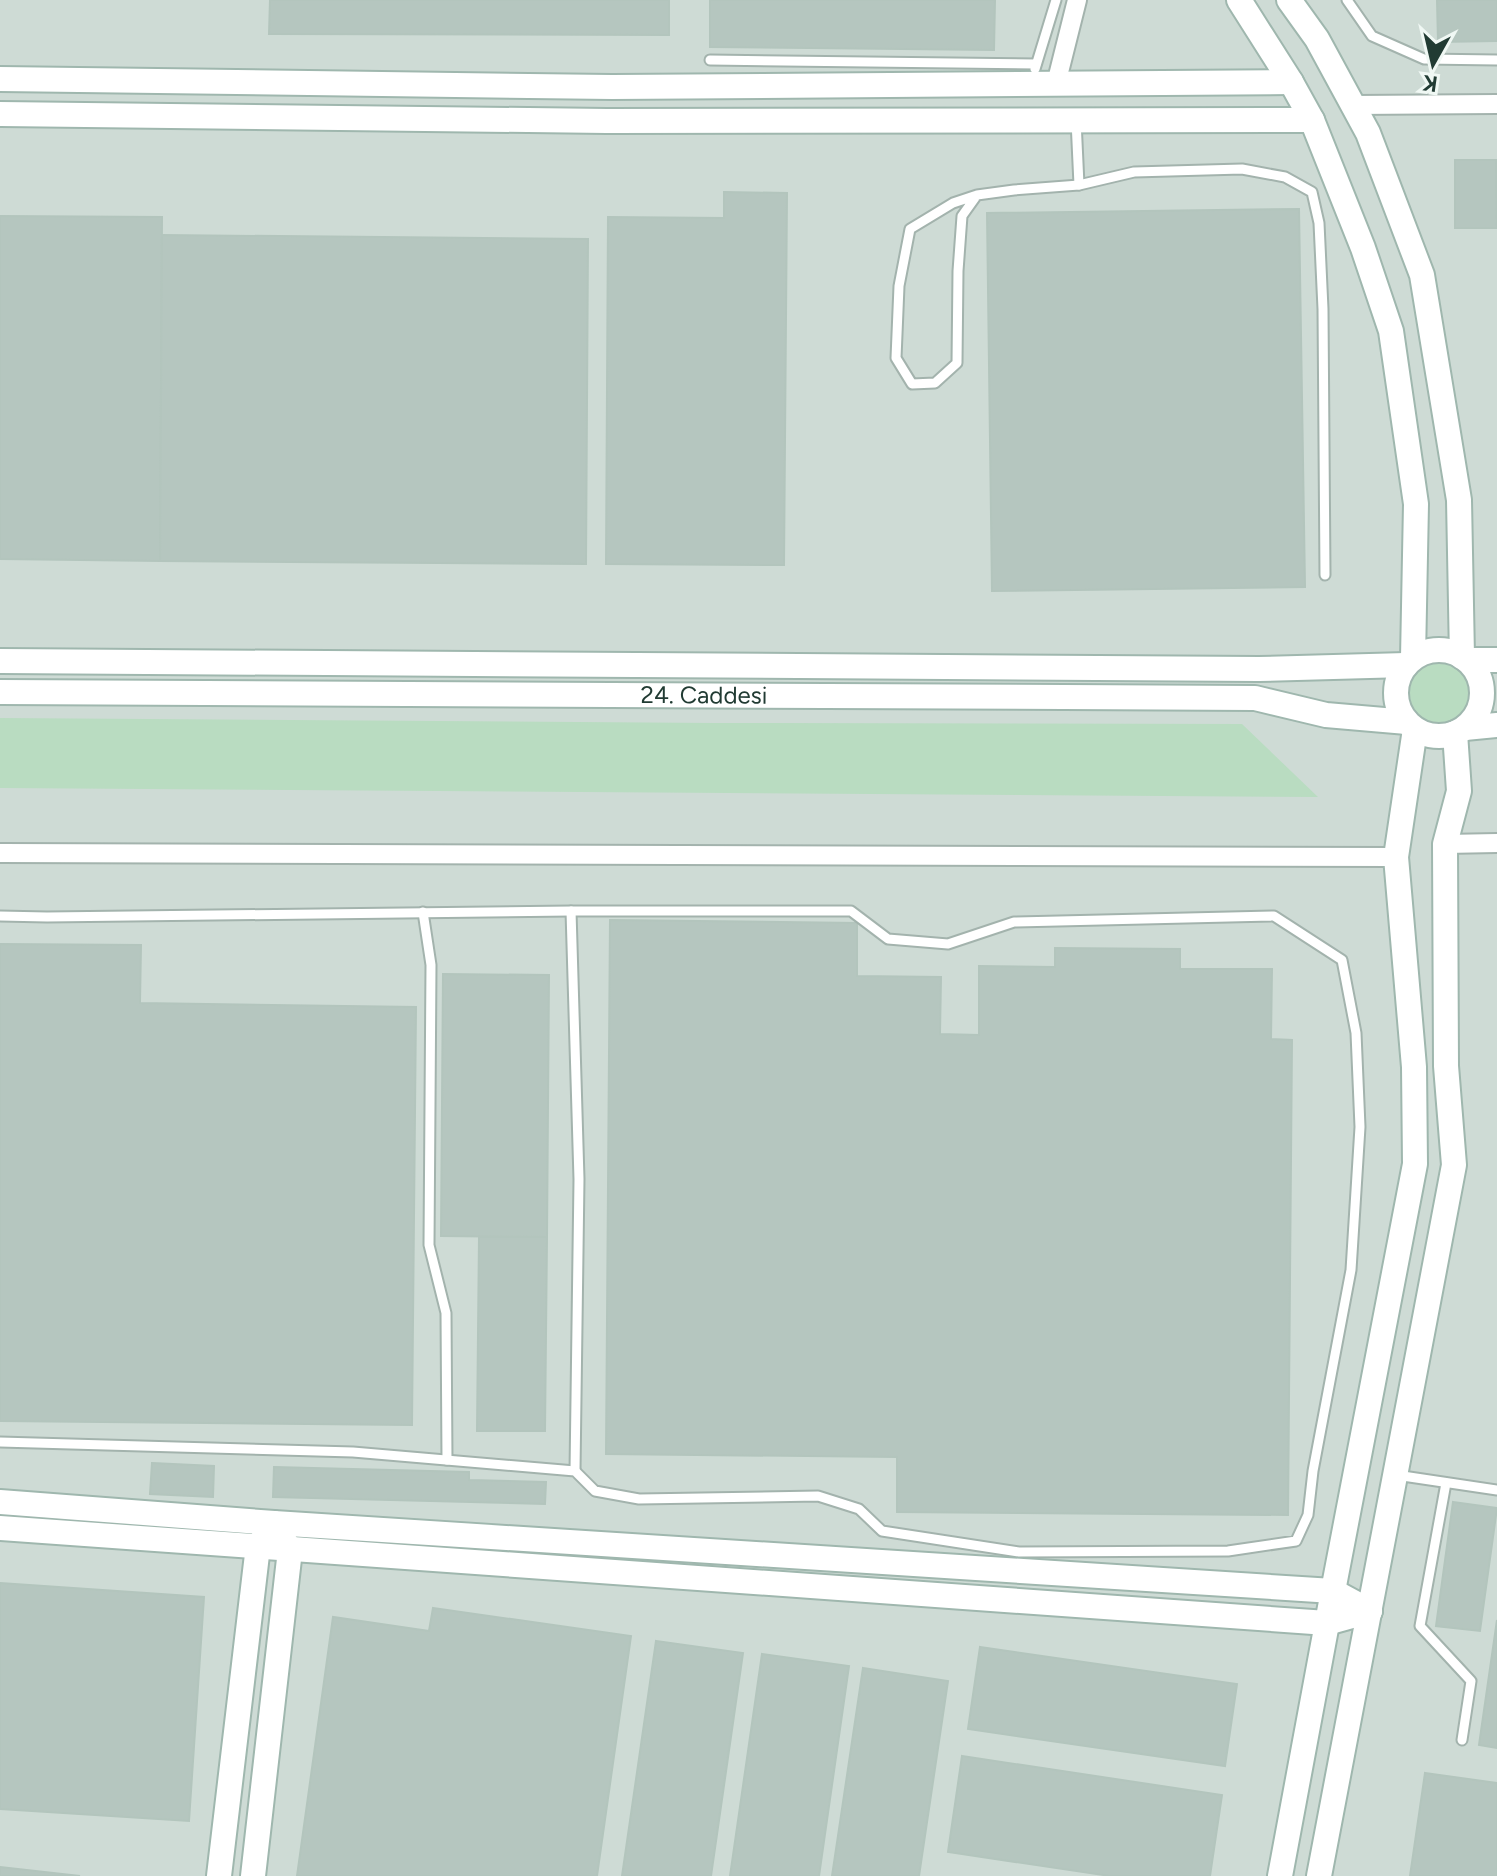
<svg xmlns="http://www.w3.org/2000/svg" width="1497" height="1876" viewBox="0 0 1497 1876" font-family="Figtree,sans-serif">
<style>
.built{fill:#cedbd5}
.green{fill:#b9dcc1}
.building{fill:#b5c6bf;stroke:#b3c5bd;stroke-width:2}
.lines{fill:none;stroke-linecap:round;stroke-linejoin:round}
.lane-casing{stroke:#a3b3ad;stroke-width:13}
.street-casing{stroke:#a3b3ad;stroke-width:22}
.secondary-casing{stroke:#9fb7ae;stroke-width:28}
.lane{stroke:#fff;stroke-width:9}
.street{stroke:#fff;stroke-width:18}
.secondary{stroke:#fff;stroke-width:24}
.labels{text-anchor:middle;stroke-width:7;stroke-linejoin:round;paint-order:stroke}
.street-label{font-size:24px;fill:#213b33;stroke:#f0f8f4}
</style>
<rect width="100%" height="100%" fill="#e0ebe6"/>
<rect class="built" x="0" y="0" width="1497" height="1876"/>
<g class="green">
<circle cx="1439" cy="693" r="31"/>
<path d="M0 718 714 723 1242 724 1318 797 0 788Z"/>
</g>
<g class="building">
<path d="M270 0H669V35L269 34Z"/>
<path d="M710 0H995L994 50 710 47Z"/>
<path d="M1437 0H1497V41L1438 42Z"/>
<path d="M1455 160H1496L1497 228H1455Z"/>
<path d="M724 192 787 193 784 565 606 564 608 217 724 218Z"/>
<path d="M1299 209 1305 587 992 591 987 213Z"/>
<path d="M0 216 162 217 160 561 0 559Z"/>
<path d="M162 235 588 239 586 564 160 561Z"/>
<path d="M610 920 857 923V976L941 977 940 1034 979 1035V966L1055 967V948L1180 949V969H1272L1271 1039 1292 1040 1288 1515 897 1512V1457L606 1454Z"/>
<path d="M0 944 141 945 140 1003 416 1007 412 1425 0 1421Z"/>
<path d="M443 974 549 975 547 1237 441 1236Z"/>
<path d="M479 1237H547L545 1431H477Z"/>
<path d="M152 1463 214 1466 213 1497 150 1494Z"/>
<path d="M274 1467 469 1472V1480L546 1482 545 1504 273 1497Z"/>
<path d="M1453 1502 1497 1508 1480 1631 1436 1626Z"/>
<path d="M0 1583 204 1597 189 1821 0 1809Z"/>
<path d="M433 1608 631 1636 597 1876H297L333 1617 429 1631Z"/>
<path d="M1497 1620V1748L1479 1745Z"/>
<path d="M656 1641 743 1653 711 1876H622Z"/>
<path d="M980 1647 1237 1684 1225 1766 968 1729Z"/>
<path d="M762 1654 849 1666 819 1876H730Z"/>
<path d="M863 1668 948 1681 919 1876H832Z"/>
<path d="M962 1756 1222 1795 1210 1876H1110L948 1852Z"/>
<path d="M1425 1773 1497 1783V1876H1410Z"/>
<path d="M0 1867 80 1876H0Z"/>
</g>
<g class="lines">
<defs>
<g id="lane">
<path d="M1347 0 1372 36 1424 59 1497 60"/>
<path d="M710 60 1036 64"/>
<path d="M1035 69 1056 0"/>
<path d="M1076 120 1079 185"/>
<path d="M977 195 953 203 910 229 899 286 896 358 912 384 935 383 957 363 958 271 962 216 977 195 1014 190 1079 185 1134 172 1242 169 1285 177 1312 192 1319 223 1323 309 1325 575"/>
<path d="M571 911 579 1179 575 1471"/>
<path d="M423 912 431 965 429 1245 446 1313 447 1460"/>
<path d="M0 916 47 917 571 911H851L888 939 948 944 1014 922 1274 916 1342 960 1356 1033 1360 1127 1351 1270 1313 1471 1308 1515 1296 1541 1228 1551 1019 1552 882 1531 859 1509 818 1496 639 1499 595 1491 575 1471 353 1452 0 1442"/>
<path d="M1396 1475 1497 1490"/>
<path d="M1446 1483 1420 1626 1471 1681 1462 1740"/>
</g>
<g id="street">
<path d="M1056 84 1077 0"/>
<path d="M1353 105 1497 104"/>
<path d="M1445 844 1497 843"/>
<path d="M0 853 1396 857"/>
</g>
<g id="secondary">
<path d="M1239 0 1291 82 1312 120 1363 248 1391 331 1416 504 1413 658"/>
<path d="M1289 0 1317 39 1368 133 1422 275 1459 500 1462 657"/>
<path d="M0 79 612 87 1291 82"/>
<path d="M0 114 607 121 1312 120"/>
<circle cx="1439" cy="693" r="43"/>
<path d="M1467 660H1497"/>
<path d="M0 661 1259 669 1406 665"/>
<path id="s1" d="M0 692 1255 698 1326 715 1407 722"/>
<path d="M1465 728 1497 725"/>
<path d="M0 1502 274 1523 1333 1591 1370 1611"/>
<path d="M0 1528 1327 1623 1370 1611"/>
<path d="M219 1876 258 1546 274 1523 290 1550 253 1876"/>
<path d="M1280 1876 1333 1591 1415 1164 1414 1067 1396 857 1415 729"/>
<path d="M1319 1876 1454 1165 1446 1066 1445 844 1459 791 1455 733"/>
</g>
</defs>
<use href="#lane" class="lane-casing"/>
<use href="#street" class="street-casing"/>
<use href="#secondary" class="secondary-casing"/>
<use href="#lane" class="lane"/>
<use href="#street" class="street"/>
<use href="#secondary" class="secondary"/>
</g>
<g class="labels">
<g class="street-label">
<text dy="8" stroke="none"><textPath href="#s1" startOffset="704">24. Caddesi</textPath></text>
</g>
</g>
<g transform="translate(1433 64) rotate(188)" stroke="#f0f8f4" stroke-width="6" paint-order="stroke">
<path d="M0-6L14 30L0 20L-14 30Z" fill="#213b33"/>
<text y="-12" font-size="22" font-weight="bold" text-anchor="middle" fill="#213b33">K</text>
</g>
</svg>
